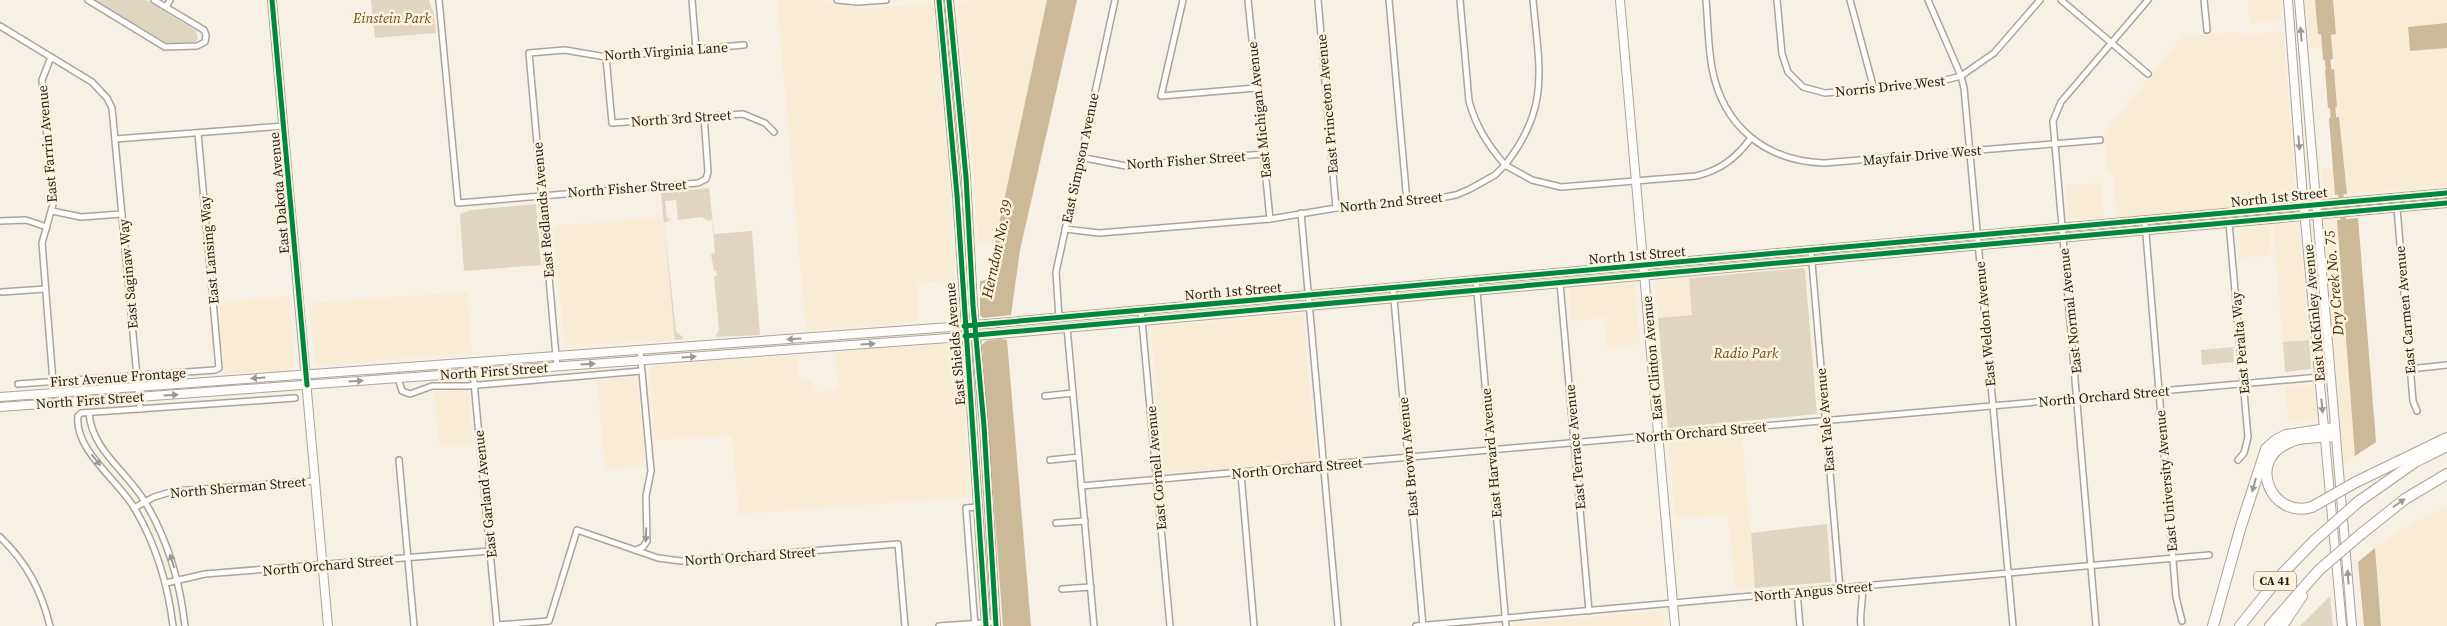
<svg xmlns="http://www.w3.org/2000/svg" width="2447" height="626" viewBox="0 0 2447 626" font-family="'Source Serif 4',serif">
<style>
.built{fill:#f8ecd5}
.green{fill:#e0d5c1}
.water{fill:#ccb998}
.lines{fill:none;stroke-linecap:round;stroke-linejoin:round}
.canal{stroke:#ccb998;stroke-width:5.5}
.street-casing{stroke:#aaa59c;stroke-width:8}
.secondary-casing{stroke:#aaa59c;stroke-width:10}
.highway-casing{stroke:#aaa59c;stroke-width:12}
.street{stroke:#fefdfb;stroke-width:5}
.secondary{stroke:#fefdfb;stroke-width:8}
.highway{stroke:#fefdfb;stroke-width:10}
.highway-bridge-casing{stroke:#aaa59c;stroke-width:12;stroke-linecap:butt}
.highway-bridge{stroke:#fefdfb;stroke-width:10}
.cycleway-casing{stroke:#fdf2de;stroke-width:8}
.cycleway{stroke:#00873e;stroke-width:5}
.oneway{fill:#9b9994}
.labels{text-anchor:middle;stroke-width:5;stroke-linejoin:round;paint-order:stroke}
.shield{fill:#fdf2de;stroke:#645e51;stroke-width:1}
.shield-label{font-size:12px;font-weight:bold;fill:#231e15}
.park-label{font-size:14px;font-style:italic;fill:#684f1b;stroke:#fdf2de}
.street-label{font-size:14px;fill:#231e15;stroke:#fdf2de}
.water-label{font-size:15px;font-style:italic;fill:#3f2d08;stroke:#fdf2de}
</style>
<rect width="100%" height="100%" fill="#f6f0e5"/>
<g class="built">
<path d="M777 0H820L837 6 856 9 931 4 933 5 949 179 955 280 917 283 919 321 806 331Z"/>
<path d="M975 0H1047L995 242 978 243 974 178 957 2Z"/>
<path d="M2248 0H2280L2282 20 2250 23Z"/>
<path d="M2305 0H2315L2318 34H2321L2322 47 2309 48Z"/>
<path d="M2333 0H2447V186L2347 194 2331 35 2336 34Z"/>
<path d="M2283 31 2296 195 2292 199 2257 204 2254 206 2117 218 2113 174 2107 170 2104 133 2183 36 2238 32 2244 35Z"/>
<path d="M2333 168 2335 195 2327 196 2323 193 2321 169Z"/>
<path d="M2101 183 2104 218 2069 219 2066 186Z"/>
<path d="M663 217 675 340 565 346 553 226Z"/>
<path d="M2337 220 2355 456 2344 463 2324 224 2326 221Z"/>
<path d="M2299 223 2309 340 2283 342 2273 225Z"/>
<path d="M2269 226 2271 255 2240 258 2239 230Z"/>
<path d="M1689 278 1692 315 1658 318 1656 285 1658 281Z"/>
<path d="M1633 283 1635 286 1640 344 1607 347 1604 317 1571 321 1569 291 1571 289Z"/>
<path d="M467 292 472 353 319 365 315 363 309 303Z"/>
<path d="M289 296 295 364 291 370 225 375 219 303Z"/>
<path d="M1303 314 1316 461 1164 473 1151 327Z"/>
<path d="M957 343 960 346 970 497 739 514 732 435 656 440 650 368 652 366 797 355 799 380 812 379 813 392 838 390 835 352Z"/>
<path d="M635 377 637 379 645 466 605 470 597 380Z"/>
<path d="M2314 385 2318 413 2314 419 2288 422 2285 387Z"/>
<path d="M468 390 473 444 439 446 434 392Z"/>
<path d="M1742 436 1755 588 1735 589 1728 514 1675 518 1669 443Z"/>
<path d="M2447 506V626H2381L2375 548 2416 521Z"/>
<path d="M1663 611 1664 626H1514V624Z"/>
</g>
<g class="green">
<path d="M95 0H146L196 31 198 38 195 42 168 44Z"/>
<path d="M371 0H429L434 15 436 33 375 38Z"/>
<path d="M709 188 714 234 752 231 760 335 715 337 719 330 714 276H717L716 271H714L711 254 715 253 712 220 708 221 702 217 678 220 676 200 665 201 667 218 670 220 664 223 676 332 683 337V339L675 340 661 193Z"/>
<path d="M536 204 541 265 464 271 460 214 471 210Z"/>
<path d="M1803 268 1805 270 1817 414 1668 428 1658 318 1692 315 1689 278Z"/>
<path d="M2309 340 2311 369 2285 372 2283 342Z"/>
<path d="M2233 347 2234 362 2202 365 2201 350Z"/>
<path d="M1827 524 1831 582 1755 588 1751 533Z"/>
<path d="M2330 596 2333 626H2300Z"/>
</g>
<g class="water">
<path d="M1047 0H1077L1020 250 1011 315 983 318 980 315V281L987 280Z"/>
<path d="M2315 0H2333L2336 34 2331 35 2333 59 2323 60 2321 34H2318Z"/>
<path d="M2447 23V48L2410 51 2408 27Z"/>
<path d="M2334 69 2337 107 2328 108 2325 70Z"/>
<path d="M2339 117 2347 194 2335 195 2329 118Z"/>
<path d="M2358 218 2376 442 2355 456 2337 220Z"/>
<path d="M1000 339 1007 340 1031 626H1003L982 345 986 341Z"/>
<path d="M2375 548 2381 626H2364L2358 562Z"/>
</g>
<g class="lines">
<g class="canal">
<path d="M2327 52 2329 75"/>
<path d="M2332 102 2334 125"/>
<path d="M2340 189 2344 227"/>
</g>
<defs>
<g id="street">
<path d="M88 0 165 47 197 46 205 42 206 35 204 30 154 0"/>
<path d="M439 0 458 203 698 183 706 179 708 172 704 116"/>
<path d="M692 0 696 49"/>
<path d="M837 0 857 2 886 0"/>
<path d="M1183 0 1161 96 1256 88"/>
<path d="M1248 0 1270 219"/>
<path d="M1318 0 1336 208"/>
<path d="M1389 0 1407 202"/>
<path d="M1460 0 1469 101C1476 127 1488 145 1505 165 1551 107 1539 68 1533 0"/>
<path d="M1706 0C1708 23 1708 46 1712 68 1723 127 1766 161 1824 163L2100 140"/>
<path d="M1777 0 1782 54 1788 72 1803 87 1825 93 1930 84 1961 76 1994 53 2040 0"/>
<path d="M1850 0 1874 89"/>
<path d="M1928 0 1961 76 1964 88 2013 626"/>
<path d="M2061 0 2148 74"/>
<path d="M2204 0 2207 30"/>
<path d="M166 7 170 0"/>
<path d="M0 26 92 82 107 98 112 108 140 409"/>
<path d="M51 57 42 80 53 204 42 243 53 382"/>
<path d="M606 57 612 123 743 114 765 123 774 132"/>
<path d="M115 139 284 126"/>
<path d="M1080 157 1126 166 1263 154"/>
<path d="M2397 208 2413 401 2417 411"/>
<path d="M52 211 81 217 122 214"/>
<path d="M1301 213 1338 626"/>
<path d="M0 221 26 220 47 227"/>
<path d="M2145 222 2176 597 2182 621"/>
<path d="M2229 223 2248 437 2244 453 2238 460"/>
<path d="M1065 229 1099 233 1270 219 1336 208 1429 200 1456 195 1470 189 1495 175 1505 165 1532 180 1561 187 1696 176C1721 170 1736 158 1751 138"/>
<path d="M1811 251 1840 589"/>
<path d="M1476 280 1506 626"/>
<path d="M1560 283 1589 611"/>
<path d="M1393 288 1423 626"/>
<path d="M2 292 45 289"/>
<path d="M1141 310 1170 626"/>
<path d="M1059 318 1056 272 1115 0"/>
<path d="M1067 327 1094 626"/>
<path d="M467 363 473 372 497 626"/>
<path d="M557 367 529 53 565 50 606 57 744 45"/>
<path d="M2410 369 2447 365"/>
<path d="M398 378 402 391 410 394 432 386H467L641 371"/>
<path d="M18 384 215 370 219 368 198 133"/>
<path d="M1045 396 1073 393"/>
<path d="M89 413C92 451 127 471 145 502 168 540 180 582 185 626"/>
<path d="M399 460 414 626"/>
<path d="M1050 460 1079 457"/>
<path d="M1241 474 1254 626"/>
<path d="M1081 486 2320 377"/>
<path d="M134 508 154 497 174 491 315 481"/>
<path d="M1056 523 1085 521"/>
<path d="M0 537C27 563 41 590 50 626"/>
<path d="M636 550 643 547 647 541 646 496 651 471 640 350"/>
<path d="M166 583 205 574 490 551"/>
<path d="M1062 589 1091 587"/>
<path d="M1797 592 1800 626"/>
<path d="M497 625 549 621 577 530 658 558 681 561 898 544 905 626"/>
<path d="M173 626C168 585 156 545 135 509 119 481 74 450 78 416L81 413 295 398"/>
<path d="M939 626 996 622"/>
<path d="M975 626 966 508 977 507"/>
<path d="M1416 626 2209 555"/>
<path d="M1861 626C1859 612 1864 601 1862 587"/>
<path d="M2096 626 2053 121 2061 102 2148 0"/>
</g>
<g id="secondary">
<path d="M272 0 328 626"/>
<path d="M939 0 957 195 986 626"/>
<path d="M949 0 966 177 973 305 984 426 996 626"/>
<path d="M1620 0 1675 626"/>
<path d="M2288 0 2303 198 2342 626"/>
<path d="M2299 0 2352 626"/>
<path d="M0 397 964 326 2447 193"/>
<path d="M0 407 976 336 2447 203"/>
</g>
<g id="highway">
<path d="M2356 482 2447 438"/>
<path d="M2358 502 2415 462 2447 446"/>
<path d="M2312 507C2272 519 2247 463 2286 444 2300 436 2319 438 2335 436"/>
<path d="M2361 534 2405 499 2447 474"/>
<path d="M2213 626 2241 526 2266 449 2276 440 2286 435 2334 428"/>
<path d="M2240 626 2282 574 2315 540"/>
<path d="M2270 626 2319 570"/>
<path d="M2282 626 2302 596"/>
</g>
</defs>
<use href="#street" class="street-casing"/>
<use href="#secondary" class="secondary-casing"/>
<use href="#highway" class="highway-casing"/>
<use href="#street" class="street"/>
<use href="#secondary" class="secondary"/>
<use href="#highway" class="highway"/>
<defs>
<g id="highway-bridge">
<path d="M2312 507 2356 482"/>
<path d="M2315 540 2358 502"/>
<path d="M2319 570 2361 534"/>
</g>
</defs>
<use href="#highway-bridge" class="highway-bridge-casing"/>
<use href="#highway-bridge" class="highway-bridge"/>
<defs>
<g id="cycleway">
<path d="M272 0 307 385"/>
<path d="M939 0 957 195 986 626"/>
<path d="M949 0 966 177 973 305 984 426 996 626"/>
<path d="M964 326 2447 193"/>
<path d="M965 336 2447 203"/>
</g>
</defs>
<use href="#cycleway" class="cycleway-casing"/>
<use href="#cycleway" class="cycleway"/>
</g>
<defs><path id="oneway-solid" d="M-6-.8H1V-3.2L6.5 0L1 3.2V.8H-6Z" transform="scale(1.25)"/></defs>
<g class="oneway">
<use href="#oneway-solid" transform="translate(2301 34) rotate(-95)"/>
<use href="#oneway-solid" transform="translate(2299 143) rotate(85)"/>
<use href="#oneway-solid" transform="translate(794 339) rotate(176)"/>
<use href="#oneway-solid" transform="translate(868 344) rotate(-4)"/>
<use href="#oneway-solid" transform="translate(689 357) rotate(-4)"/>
<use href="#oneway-solid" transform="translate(588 364) rotate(-4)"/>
<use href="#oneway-solid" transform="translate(258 378) rotate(176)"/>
<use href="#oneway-solid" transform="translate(356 381) rotate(-4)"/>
<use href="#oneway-solid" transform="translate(171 395) rotate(-4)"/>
<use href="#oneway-solid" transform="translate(2322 406) rotate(85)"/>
<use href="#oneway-solid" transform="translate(96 460) rotate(51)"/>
<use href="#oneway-solid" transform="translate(2254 485) rotate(105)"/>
<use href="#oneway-solid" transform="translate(2399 503) rotate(-35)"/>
<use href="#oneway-solid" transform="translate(646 535) rotate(92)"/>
<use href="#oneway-solid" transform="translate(172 561) rotate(-108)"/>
<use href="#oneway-solid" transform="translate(2348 577) rotate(-94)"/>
</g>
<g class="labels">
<rect class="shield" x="2254" y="571.5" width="42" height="19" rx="4"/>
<g class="shield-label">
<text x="2275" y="585">CA 41</text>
</g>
<g class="park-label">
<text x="392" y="23">Einstein Park</text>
<text x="1746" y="358">Radio Park</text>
</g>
<g class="street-label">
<text transform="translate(666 51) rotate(-4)" y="5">North Virginia Lane</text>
<text transform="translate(1890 86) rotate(-6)" y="5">Norris Drive West</text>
<text transform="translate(1327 104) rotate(-95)" y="5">East Princeton Avenue</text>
<text transform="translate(1259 110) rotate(-96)" y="5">East Michigan Avenue</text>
<text transform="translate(681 118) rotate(-4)" y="5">North 3rd Street</text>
<text transform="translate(47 144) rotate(-95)" y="5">East Farrin Avenue</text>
<text transform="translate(1922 155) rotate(-5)" y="5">Mayfair Drive West</text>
<text transform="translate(1080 158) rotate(-78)" y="5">East Simpson Avenue</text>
<text transform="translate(1186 160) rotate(-4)" y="5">North Fisher Street</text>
<text transform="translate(627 188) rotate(-4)" y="5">North Fisher Street</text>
<text transform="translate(279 193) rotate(-95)" y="5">East Dakota Avenue</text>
<text transform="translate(2279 197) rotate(-6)" y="5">North 1st Street</text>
<text transform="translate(1391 202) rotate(-6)" y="5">North 2nd Street</text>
<text transform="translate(543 210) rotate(-95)" y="5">East Redlands Avenue</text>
<text transform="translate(209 250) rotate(-95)" y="5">East Lansing Way</text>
<text transform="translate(1637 255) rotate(-5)" y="5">North 1st Street</text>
<text transform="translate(128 274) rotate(-95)" y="5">East Saginaw Way</text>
<text transform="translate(1233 291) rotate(-5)" y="5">North 1st Street</text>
<text transform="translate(2405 310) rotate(-95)" y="5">East Carmen Avenue</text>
<text transform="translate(2070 311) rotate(-96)" y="5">East Normal Avenue</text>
<text transform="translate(2314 313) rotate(-95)" y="5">East McKinley Avenue</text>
<text transform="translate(1985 324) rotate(-95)" y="5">East Weldon Avenue</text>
<text transform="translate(2240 343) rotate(-95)" y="5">East Peralta Way</text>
<text transform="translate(955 344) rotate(-95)" y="5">East Shields Avenue</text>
<text transform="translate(1652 358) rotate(-95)" y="5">East Clinton Avenue</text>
<text transform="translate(494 371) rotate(-4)" y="5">North First Street</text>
<text transform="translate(118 377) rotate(-4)" y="5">First Avenue Frontage</text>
<text transform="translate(2104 396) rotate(-5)" y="5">North Orchard Street</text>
<text transform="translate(90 400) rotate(-4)" y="5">North First Street</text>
<text transform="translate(1825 420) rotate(-95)" y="5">East Yale Avenue</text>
<text transform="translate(1701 432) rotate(-5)" y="5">North Orchard Street</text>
<text transform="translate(1575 447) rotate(-95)" y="5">East Terrace Avenue</text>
<text transform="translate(1491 453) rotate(-95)" y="5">East Harvard Avenue</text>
<text transform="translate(1408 457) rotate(-95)" y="5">East Brown Avenue</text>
<text transform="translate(1156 468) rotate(-95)" y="5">East Cornell Avenue</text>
<text transform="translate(1297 468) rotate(-5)" y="5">North Orchard Street</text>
<text transform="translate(2166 481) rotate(-95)" y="5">East University Avenue</text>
<text transform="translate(238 487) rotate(-5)" y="5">North Sherman Street</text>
<text transform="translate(485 494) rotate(-96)" y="5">East Garland Avenue</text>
<text transform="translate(750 556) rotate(-4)" y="5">North Orchard Street</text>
<text transform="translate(328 565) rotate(-5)" y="5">North Orchard Street</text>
<text transform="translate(1813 591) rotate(-5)" y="5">North Angus Street</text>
</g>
<g class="water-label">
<text transform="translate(997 249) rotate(-78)" y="5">Herndon No. 39</text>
<text transform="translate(2334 283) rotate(-95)" y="5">Dry Creek No. 75</text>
</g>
</g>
</svg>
